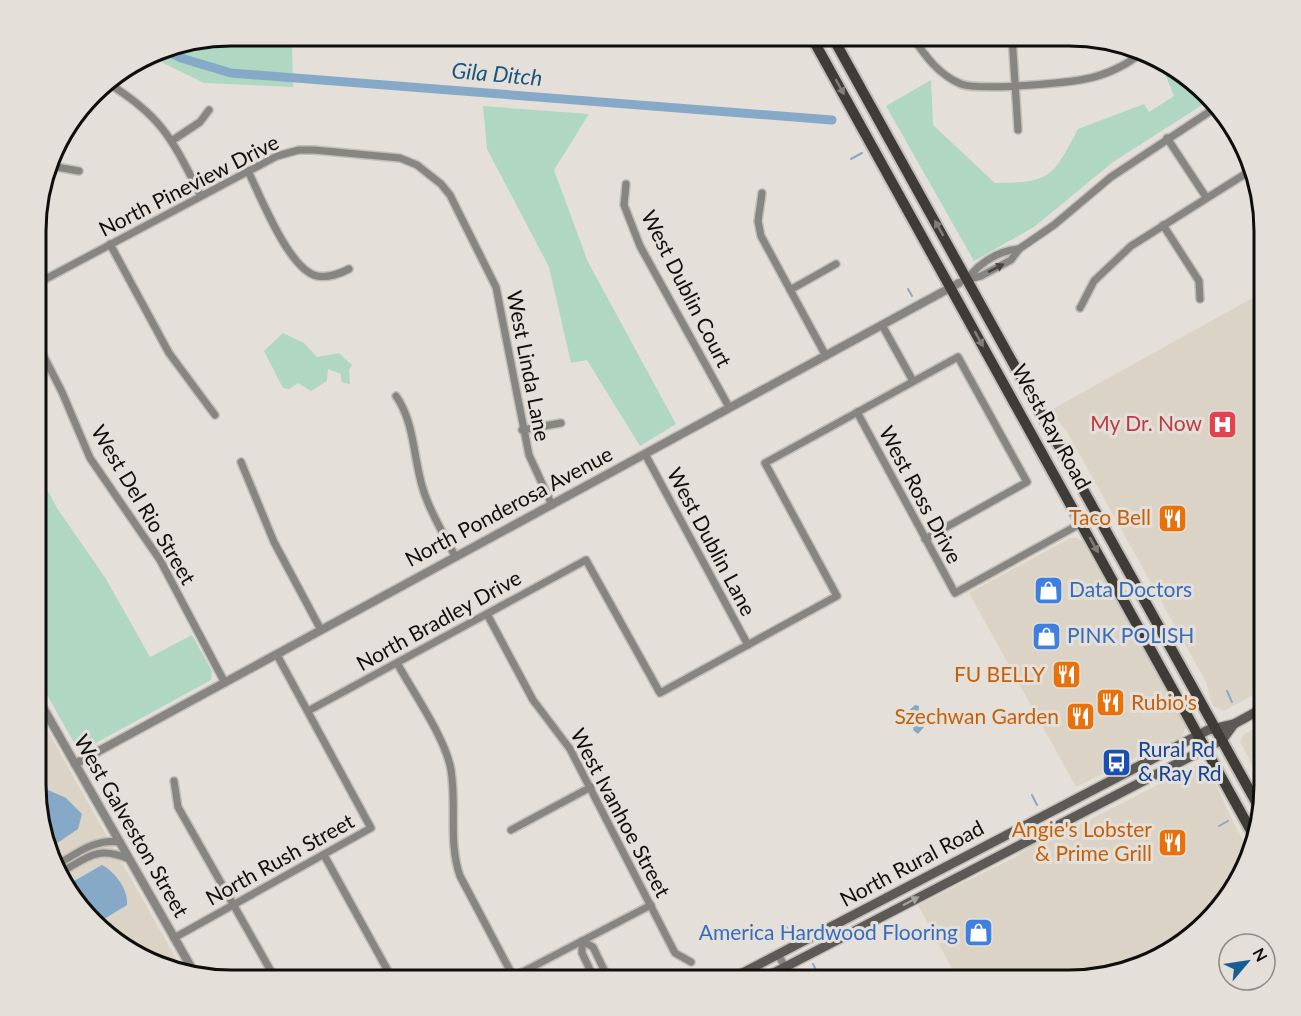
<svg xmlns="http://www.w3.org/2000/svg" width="1301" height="1016" viewBox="0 0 1301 1016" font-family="Lato,sans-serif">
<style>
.built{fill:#dbd4c6}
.green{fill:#b0d7c2}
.water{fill:#86a9c8}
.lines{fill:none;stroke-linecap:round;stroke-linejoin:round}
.stream{stroke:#86a9c8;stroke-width:2}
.canal{stroke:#86a9c8;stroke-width:9}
.minor-casing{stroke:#c2beb8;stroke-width:10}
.tertiary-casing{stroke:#c2beb8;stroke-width:11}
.secondary-casing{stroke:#c2beb8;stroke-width:12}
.primary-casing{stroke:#c2beb8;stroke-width:14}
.minor{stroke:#878582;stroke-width:7}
.tertiary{stroke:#878582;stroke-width:8}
.secondary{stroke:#5c5956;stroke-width:9}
.primary{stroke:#3f3c37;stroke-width:10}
.oneway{fill:#817e78}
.oneway2{fill:#454441}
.oneway3{fill:#a7a39e}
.labels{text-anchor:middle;stroke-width:6;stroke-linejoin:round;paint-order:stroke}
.street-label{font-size:21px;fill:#0f0e0c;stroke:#e4e0d9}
.health-label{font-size:21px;fill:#be3a42;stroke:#e4e0d9;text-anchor:end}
.food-label{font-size:21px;fill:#c56008;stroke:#e4e0d9;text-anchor:end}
.shop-label{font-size:21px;fill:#366cbe;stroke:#e4e0d9;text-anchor:start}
.transit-label{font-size:21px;fill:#164399;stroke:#e4e0d9;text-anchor:start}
.water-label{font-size:22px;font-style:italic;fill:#1b537d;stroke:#e4e0d9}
.rim{fill:none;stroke:#0f0e0c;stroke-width:3}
</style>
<rect width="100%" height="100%" fill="#e4e0d9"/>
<g class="built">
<path d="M1265 291V688L1224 711 1213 706 1206 682 1066 430 1049 411Z"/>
<path d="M1070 538H1077L1082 541 1186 727 1180 739 1130 760 1076 787 969 593Z"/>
<path d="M37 712 183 971 157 965 102 931 56 871 36 798Z"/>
<path d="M1265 723V791L1240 741 1244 734Z"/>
<path d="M1198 764 1209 768 1230 816 1251 855 1216 914 1145 965 1070 980H958L918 905 1016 857 1037 841 1074 828Z"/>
</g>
<g class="green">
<path d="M222 38 292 46 293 87 204 83 151 57 168 46Z"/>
<path d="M1175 70 1199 85 1210 100 1113 162 1034 227 974 261 886 106 931 80 933 125 995 183C1052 183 1053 176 1078 129L1144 104 1149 112 1174 96 1166 76Z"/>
<path d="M483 106 589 114 554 170 588 262 676 424 640 446 587 360 571 363 549 267 487 149Z"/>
<path d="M283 333 304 343 317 357 339 353 352 365 349 370 350 384 341 382V374L328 369 327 381 311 391 298 383 289 389 283 388 264 351Z"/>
<path d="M37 471 57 508 106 579 150 657 192 635 212 671 211 680 83 750 77 748 37 677Z"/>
</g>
<g class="water">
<path d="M915 705 919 706 918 720 924 727 918 734 913 730 915 720 911 716 899 726 893 721 897 715 906 713Z"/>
<path d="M37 785 66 798 82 814 78 829 50 848 36 798Z"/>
<path d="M102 865C116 873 128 889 127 905L96 924 67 885Z"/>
</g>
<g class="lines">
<g class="stream">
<path d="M851 159 862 153"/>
<path d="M908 289 912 296"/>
<path d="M1227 691 1232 702"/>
<path d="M1032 795 1037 805"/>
<path d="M1219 826 1228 821"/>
<path d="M786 926 792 937"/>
<path d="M813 964 821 980"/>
</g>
<path class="canal" d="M164 49 181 58 231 73 832 120"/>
<defs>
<g id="minor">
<path d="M912 36C925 56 939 75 961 84 979 91 1069 83 1090 78 1108 74 1131 63 1143 51"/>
<path d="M1012 36 1018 130"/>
<path d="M106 82C162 116 172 139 201 196"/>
<path d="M1167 138 1206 197"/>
<path d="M173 140 200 122 209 110"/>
<path d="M51 166 79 171"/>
<path d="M248 171C261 197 289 270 317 276 329 278 339 274 349 269"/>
<path d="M1249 172 1255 181"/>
<path d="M626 184 624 205 640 246 729 407"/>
<path d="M762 193 758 221 761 236 826 356"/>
<path d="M1163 225 1199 281 1200 299"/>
<path d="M110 244 169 353 215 415"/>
<path d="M967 279C980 263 998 251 1019 249"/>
<path d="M965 280 981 276 1011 260 1019 249 1054 225 1111 177 1215 108"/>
<path d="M38 283 277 156 299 150H314L400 158 417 165 441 184 450 195 496 287 529 455 552 505"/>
<path d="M790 290 836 264"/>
<path d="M1080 308 1094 281 1131 246 1253 169"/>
<path d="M882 325 913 381"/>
<path d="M37 343 62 392 90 458 160 560 225 683"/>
<path d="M396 396C415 423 413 458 423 489 430 513 444 534 455 556"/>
<path d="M857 412 955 593 1098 514"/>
<path d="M522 430 561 423"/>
<path d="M645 454 748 645"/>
<path d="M241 462 274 542 321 630"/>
<path d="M487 614 533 700 570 749 675 953 691 962"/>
<path d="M397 663C413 692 446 739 451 770 457 806 448 842 460 876L515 980"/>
<path d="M308 711 586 560 660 693 837 596 765 463 958 357 1027 482 925 539"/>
<path d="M174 781 178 807 276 980"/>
<path d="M511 830 591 787"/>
<path d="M324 855 393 980"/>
<path d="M55 866C76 854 95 838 120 842"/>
<path d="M58 874C87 858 96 845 129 859"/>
<path d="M174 938 371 828 277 655"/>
<path d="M778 954 792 980"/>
<path d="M513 977 651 905"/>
<path d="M595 980 582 953V941L593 947 609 980"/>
</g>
<g id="tertiary">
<path d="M37 697 195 974"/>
<path d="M75 764 959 283"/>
</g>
<g id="secondary">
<path d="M729 980 1208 730 1234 724 1265 707"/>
<path d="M760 980 1207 748 1223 739 1234 724"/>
</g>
<g id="primary">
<path d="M811 36 1255 838"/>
<path d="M832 36 1261 811"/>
</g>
</defs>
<use href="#minor" class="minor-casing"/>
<use href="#tertiary" class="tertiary-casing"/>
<use href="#secondary" class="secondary-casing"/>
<use href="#primary" class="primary-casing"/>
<use href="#minor" class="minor"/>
<use href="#tertiary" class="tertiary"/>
<use href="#secondary" class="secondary"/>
<use href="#primary" class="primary"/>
</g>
<defs><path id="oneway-solid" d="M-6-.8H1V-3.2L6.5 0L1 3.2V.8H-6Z" transform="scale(1.5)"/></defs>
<g class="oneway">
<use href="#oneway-solid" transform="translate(840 87) rotate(61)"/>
<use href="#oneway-solid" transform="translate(939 228) rotate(-119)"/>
<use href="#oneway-solid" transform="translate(979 339) rotate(61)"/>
<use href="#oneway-solid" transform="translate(1094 545) rotate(61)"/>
</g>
<use class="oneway2" href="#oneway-solid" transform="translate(996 268) rotate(-27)"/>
<use class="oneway3" href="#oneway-solid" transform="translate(911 901) rotate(-28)"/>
<defs>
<symbol id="hospital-square" viewBox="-11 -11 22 22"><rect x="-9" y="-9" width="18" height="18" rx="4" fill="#e0444e" stroke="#e4e0d9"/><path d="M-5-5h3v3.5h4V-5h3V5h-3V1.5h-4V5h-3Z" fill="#fff"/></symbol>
<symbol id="restaurant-square" viewBox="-11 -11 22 22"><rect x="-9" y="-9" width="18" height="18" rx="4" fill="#e8710a" stroke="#e4e0d9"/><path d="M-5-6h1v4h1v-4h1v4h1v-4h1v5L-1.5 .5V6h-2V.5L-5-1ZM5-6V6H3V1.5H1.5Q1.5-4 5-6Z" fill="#fff"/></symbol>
<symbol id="shop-square" viewBox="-11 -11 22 22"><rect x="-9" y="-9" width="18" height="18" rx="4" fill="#3f7fe0" stroke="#e4e0d9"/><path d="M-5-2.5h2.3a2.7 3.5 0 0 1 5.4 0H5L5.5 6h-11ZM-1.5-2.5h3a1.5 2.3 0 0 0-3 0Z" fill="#fff"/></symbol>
<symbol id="bus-square" viewBox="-11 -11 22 22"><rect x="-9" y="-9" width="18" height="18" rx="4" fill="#1a4fb4" stroke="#e4e0d9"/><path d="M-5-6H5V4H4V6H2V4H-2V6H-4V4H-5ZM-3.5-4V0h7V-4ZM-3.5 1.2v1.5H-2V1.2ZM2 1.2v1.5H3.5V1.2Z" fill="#fff"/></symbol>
</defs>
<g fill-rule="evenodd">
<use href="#hospital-square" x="1206" y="408" width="33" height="33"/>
<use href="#restaurant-square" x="1156" y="502" width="33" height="33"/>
<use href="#shop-square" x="1032" y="574" width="33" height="33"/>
<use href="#shop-square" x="1030" y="620" width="33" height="33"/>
<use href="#restaurant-square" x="1050" y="658" width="33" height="33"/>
<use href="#restaurant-square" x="1094" y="686" width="33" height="33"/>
<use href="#restaurant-square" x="1064" y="700" width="33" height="33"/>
<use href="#bus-square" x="1100" y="746" width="33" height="33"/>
<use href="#restaurant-square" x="1156" y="826" width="33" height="33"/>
<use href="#shop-square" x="962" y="916" width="33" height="33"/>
</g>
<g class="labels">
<g class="street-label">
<text transform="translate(189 186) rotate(-27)" y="7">North Pineview Drive</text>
<text transform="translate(686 289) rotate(63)" y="7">West Dublin Court</text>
<text transform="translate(528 366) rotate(79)" y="7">West Linda Lane</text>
<text transform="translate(1051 427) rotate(61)" y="7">West Ray Road</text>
<text transform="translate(920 495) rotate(62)" y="7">West Ross Drive</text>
<text transform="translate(143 505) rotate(59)" y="7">West Del Rio Street</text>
<text transform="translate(509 507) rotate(-28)" y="7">North Ponderosa Avenue</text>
<text transform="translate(711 542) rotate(62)" y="7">West Dublin Lane</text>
<text transform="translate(439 621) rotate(-29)" y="7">North Bradley Drive</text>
<text transform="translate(620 813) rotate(62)" y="7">West Ivanhoe Street</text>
<text transform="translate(131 826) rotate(60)" y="7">West Galveston Street</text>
<text transform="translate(280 860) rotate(-29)" y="7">North Rush Street</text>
<text transform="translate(912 864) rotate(-28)" y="7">North Rural Road</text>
</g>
<g class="health-label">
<text x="1202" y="431">My Dr. Now</text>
</g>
<g class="food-label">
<text x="1151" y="525">Taco Bell</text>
<text x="1045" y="682">FU BELLY</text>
<text x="1131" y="710" text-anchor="start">Rubio's</text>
<text x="1059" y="724">Szechwan Garden</text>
<text x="1152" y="837">Angie's Lobster<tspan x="1152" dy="24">&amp; Prime Grill</tspan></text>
</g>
<g class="shop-label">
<text x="1069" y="597">Data Doctors</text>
<text x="1067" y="643">PINK POLISH</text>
<text x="958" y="940" text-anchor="end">America Hardwood Flooring</text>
</g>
<g class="transit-label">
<text x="1138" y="757">Rural Rd<tspan x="1138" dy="24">&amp; Ray Rd</tspan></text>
</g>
<g class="water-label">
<text transform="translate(497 74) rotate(5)" y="8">Gila Ditch</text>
</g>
</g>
<path d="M0 0H1301V1016H0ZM231 46H1069A185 185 0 0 1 1254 231V785A185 185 0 0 1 1069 970H231A185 185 0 0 1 46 785V231A185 185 0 0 1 231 46Z" fill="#e4e0d9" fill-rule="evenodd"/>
<path class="rim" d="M231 46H1069A185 185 0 0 1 1254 231V785A185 185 0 0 1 1069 970H231A185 185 0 0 1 46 785V231A185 185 0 0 1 231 46Z"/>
<g transform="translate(1247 962) rotate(61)"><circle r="28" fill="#e4e0d9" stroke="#8f8c87" stroke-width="1.5"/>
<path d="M0-4.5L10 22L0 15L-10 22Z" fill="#175f93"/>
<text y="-9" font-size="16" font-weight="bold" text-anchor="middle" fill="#0f0e0c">N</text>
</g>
</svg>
